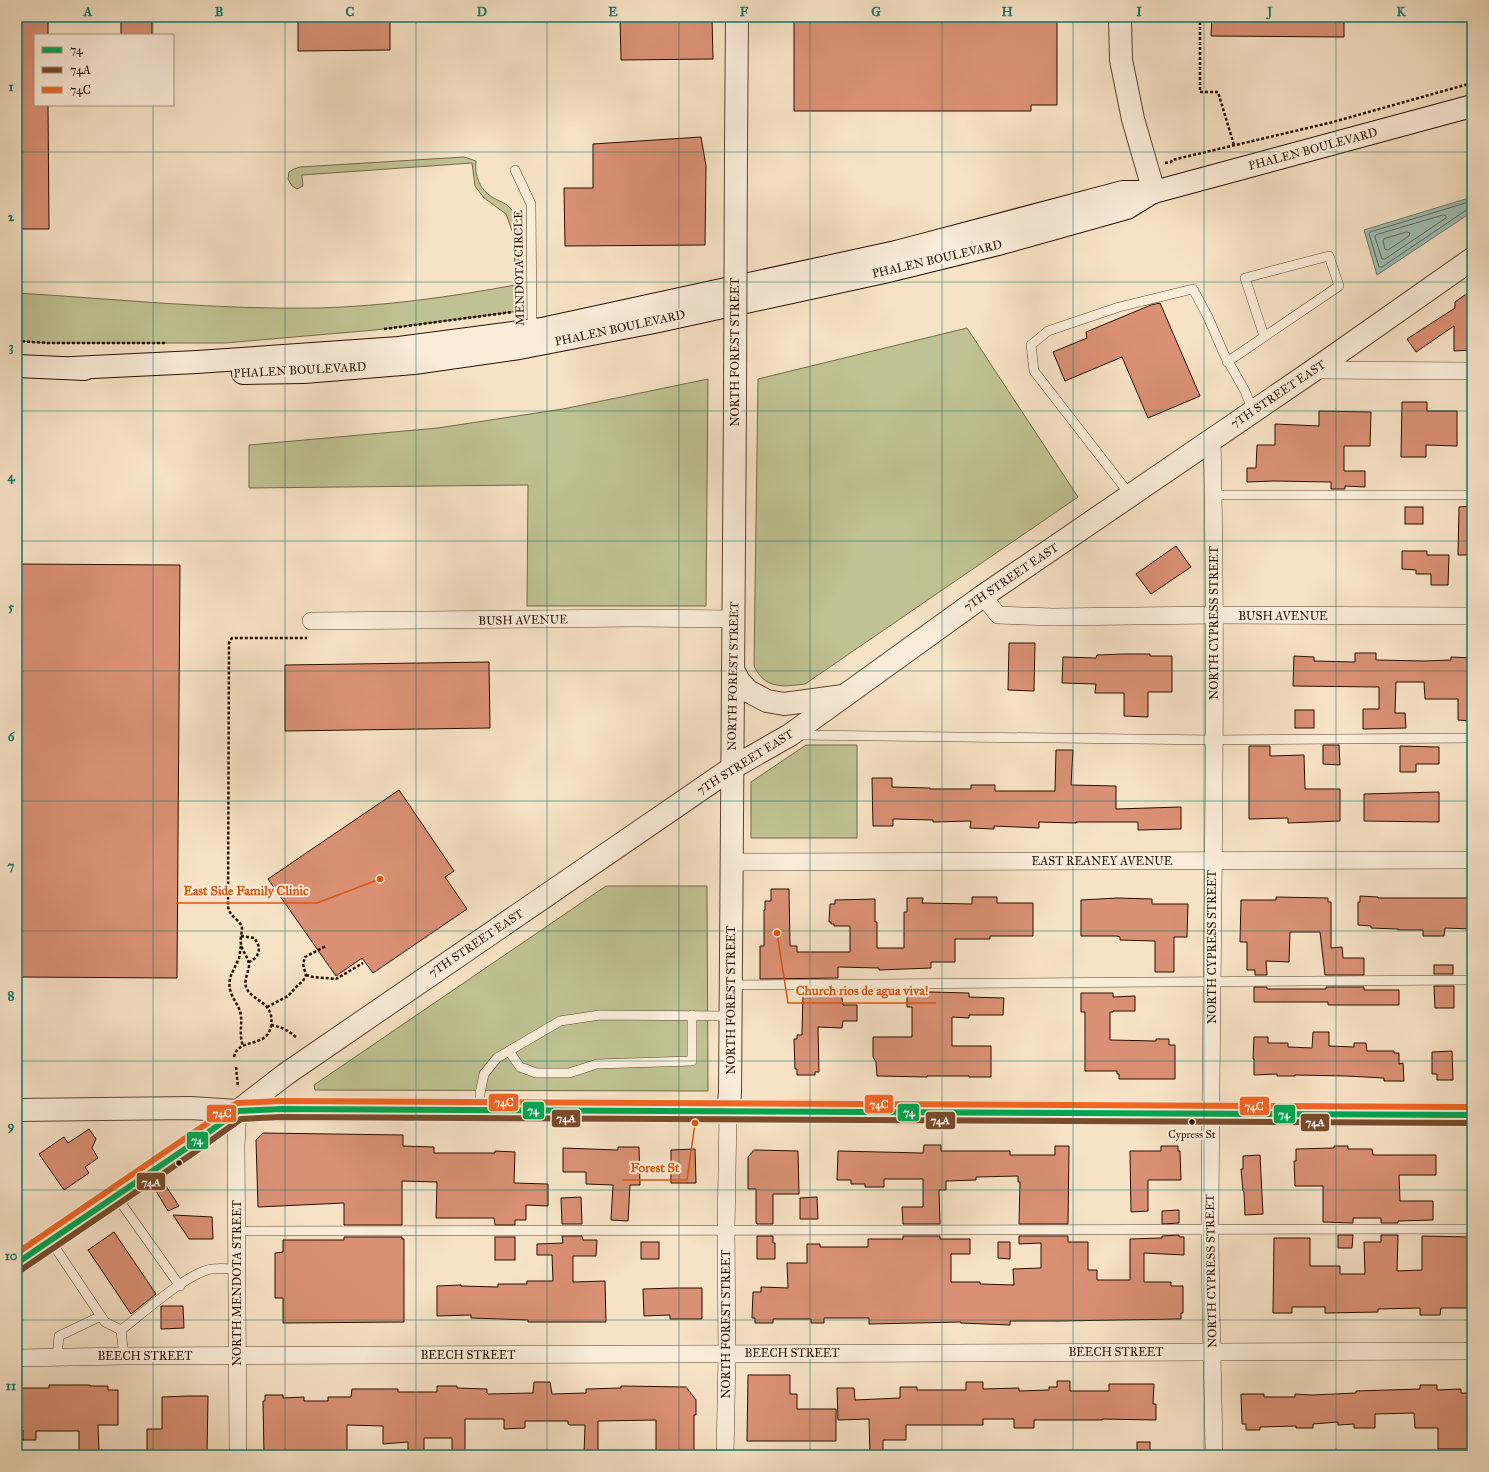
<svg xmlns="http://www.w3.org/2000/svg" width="1489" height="1472" viewBox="0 0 1489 1472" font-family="'IM FELL Great Primer',serif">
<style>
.green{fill:#bfc292;stroke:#746849}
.water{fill:#9dbeb4;stroke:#6f786c}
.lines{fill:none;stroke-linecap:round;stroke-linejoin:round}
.shore{stroke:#63665a;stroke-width:1}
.building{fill:#da9074;stroke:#290e00}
.service-casing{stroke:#5c4331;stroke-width:10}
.minor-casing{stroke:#5c4331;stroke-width:18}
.tertiary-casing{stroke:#5c4331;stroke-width:24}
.secondary-casing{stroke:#290e00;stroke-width:24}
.path{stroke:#290e00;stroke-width:2.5;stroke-dasharray:3 2;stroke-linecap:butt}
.service{stroke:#f9ecd9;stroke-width:9}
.minor{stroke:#f9ecd9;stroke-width:17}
.tertiary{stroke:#f9ecd9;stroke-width:22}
.secondary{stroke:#f9ecd9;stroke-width:22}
.tertiary-bridge-casing{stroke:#5c4331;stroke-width:24;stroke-linecap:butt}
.tertiary-bridge{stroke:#f9ecd9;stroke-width:22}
.bus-1-casing{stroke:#f9ecd9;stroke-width:9}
.bus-2-casing{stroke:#f9ecd9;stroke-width:9}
.bus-3-casing{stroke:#f9ecd9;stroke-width:9}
.bus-1{stroke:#00a651;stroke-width:6}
.bus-2{stroke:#7a4b2a;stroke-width:6}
.bus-3{stroke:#f26522;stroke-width:6}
.grid{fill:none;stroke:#0f766e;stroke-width:1;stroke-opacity:0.55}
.bus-dot{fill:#290e00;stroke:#f9ecd9;stroke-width:1.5}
.labels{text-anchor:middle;stroke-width:4;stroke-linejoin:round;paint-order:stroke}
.bus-label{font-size:11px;fill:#290e00;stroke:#f9ecd9}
.street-label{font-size:12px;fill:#290e00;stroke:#f9ecd9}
.leader{fill:none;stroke:#de550b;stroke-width:1.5}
.callout-dot{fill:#de550b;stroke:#f9ecd9;stroke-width:1.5}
.callout-label{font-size:13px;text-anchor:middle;font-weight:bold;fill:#de550b;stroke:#f9ecd9;stroke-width:4;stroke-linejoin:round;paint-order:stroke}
.line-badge{stroke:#f9ecd9;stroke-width:1.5}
.badge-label{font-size:11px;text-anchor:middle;font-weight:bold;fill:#fff}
.neatline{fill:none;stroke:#0f766e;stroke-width:1.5}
.grid-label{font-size:13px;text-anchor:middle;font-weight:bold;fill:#0f766e}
</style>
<rect width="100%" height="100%" fill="#f6e2c5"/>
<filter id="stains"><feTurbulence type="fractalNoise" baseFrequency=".005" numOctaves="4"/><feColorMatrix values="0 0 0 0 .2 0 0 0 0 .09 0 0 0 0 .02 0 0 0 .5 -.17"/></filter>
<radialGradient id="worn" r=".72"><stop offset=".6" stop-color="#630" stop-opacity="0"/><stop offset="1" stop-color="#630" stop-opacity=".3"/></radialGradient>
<g class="green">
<path d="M464 157 476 161C474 175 480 190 492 197 498 201 505 202 510 208 515 213 517 219 518 225L519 311 375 330 225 343H48L17 341V293C117 299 219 310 319 308 385 306 451 297 515 285L514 236 506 214 484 198 475 186 472 163 302 175 303 186 297 189 292 186 288 179 289 172 294 169 300 167Z"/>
<path d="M967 328 1078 497 805 684C782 687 765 689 754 666L758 379Z"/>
<path d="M708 379 706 606H527L528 485 249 488V445L438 428 563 409Z"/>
<path d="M806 745H857V838H751V782Z"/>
<path d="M606 886H707L708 1091 315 1090 314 1085Z"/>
</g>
<path class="water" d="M1472 197V212L1377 275 1364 230Z"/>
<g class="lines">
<g class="shore">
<path d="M1472 201 1370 232 1369 234 1379 267H1382L1468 209 1472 208"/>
<path d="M1444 215 1446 216V218L1385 259H1382L1375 237 1376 235Z"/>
<path d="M1407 232 1410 233 1409 236 1388 250 1385 249 1383 241 1384 239Z"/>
</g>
</g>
<g class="building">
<path d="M17 17H48V35H35V105H48L49 229H17Z"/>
<rect x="121" y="17" width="31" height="18"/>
<path d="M298 17H390V50L298 51Z"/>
<path d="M620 17H712L713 59 621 60Z"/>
<path d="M794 17H1057V105H1031V111H794Z"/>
<path d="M1212 17H1344V37L1211 36Z"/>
<path d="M701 137 706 166 705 245 565 246 564 188H593V144Z"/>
<path d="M1472 290V350L1454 351V326L1416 352 1407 339 1455 308V302Z"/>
<path d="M1160 303 1200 396 1148 418 1122 357 1065 381 1053 352 1087 338 1086 332 1151 305Z"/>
<path d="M1402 402H1427V411H1457V446L1426 445V457H1401Z"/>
<path d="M1319 411 1371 412 1370 446H1344V471H1365V487L1345 486V489H1331V482L1274 481 1247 482V468H1256L1257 445H1275V424L1319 426Z"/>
<path d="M1472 506V555H1458L1459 507Z"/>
<rect x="1405" y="507" width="18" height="17"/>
<path d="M1176 546 1191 567 1151 594 1136 574Z"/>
<path d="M1402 551H1427V555H1449L1448 585H1431V574H1416V570L1402 569Z"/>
<path d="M17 564 180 565 177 978 17 977Z"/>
<path d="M1009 643H1035L1034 691 1008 690Z"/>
<path d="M1355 653H1376V660L1424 661 1451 660V657L1472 658 1470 721 1458 720V699H1425L1424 682H1396L1395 713H1405L1406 728 1363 729V709H1379V687L1293 686 1294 656 1314 657V661L1355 662Z"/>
<path d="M1123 654H1150V656H1172V692H1148V717L1124 716V693H1095L1096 684 1062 683 1063 657 1096 658 1097 655Z"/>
<path d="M489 662 490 728 285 731V665Z"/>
<rect x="1295" y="710" width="19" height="18"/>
<path d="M1323 745H1339L1340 765 1323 764Z"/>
<path d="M1249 746H1270V756L1304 755 1305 789H1340V821L1288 823V818L1249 819Z"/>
<path d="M1400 746 1439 747V764H1416V772H1400Z"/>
<path d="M1056 750H1073L1071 785 1116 786V809L1181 807V829L1138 830V822H1076V823L1039 822V828L994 826V829L970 828 971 821 933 822V820L893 819V826H873L872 778H892V787L930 788V789H971V785H995V791H1055Z"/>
<path d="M399 790 454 871 445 877 467 909 373 973 362 958 336 976 268 879Z"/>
<path d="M1439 792V822L1364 821V794Z"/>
<path d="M771 889H789L790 946H797V952H850V926H834V924H831V922H829L830 904H835V900L875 899V922H877V948H904V912H907V898H923L922 903 972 904V897H997V903H1033V936H990V939H955V962H931V968L879 970V968L838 967V978L760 979V946H764V910H765V901H771Z"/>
<path d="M1360 896 1378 897V898H1472V929L1445 928 1444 936H1423V930H1398V929L1371 928V926L1358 925V902H1360Z"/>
<path d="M1276 897 1328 898V902H1331V948L1342 947 1343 958H1364V975H1325L1320 932H1290L1289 962 1266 961 1267 975H1255V970H1247V942H1240L1241 900H1276Z"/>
<path d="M1117 898 1152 899V904H1188L1187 937H1174V972H1155V941L1120 940V937L1117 936H1081V900Z"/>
<rect x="1434" y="965" width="19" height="9"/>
<path d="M1434 986H1454V1008H1435Z"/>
<path d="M1254 987H1267V989H1326V987H1364V990H1399V1005H1328V1002H1254Z"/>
<path d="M838 990V992H841L843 1005H857V1021H843L842 1028 818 1027 819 1072H815V1075H797V1069H795L794 1039H797V1035H802L803 991Z"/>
<path d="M931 992 969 993V997L1004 998 1003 1015H969V1018L952 1017V1046H991V1077H969V1076H927V1077L877 1076 876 1062 873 1057V1037H912V1007H907V993Z"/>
<path d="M1081 993H1113V997L1135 996V1011H1113V1012H1110V1040L1156 1041V1039H1169V1045H1175V1079H1119V1074H1117V1071H1085V1012H1081Z"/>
<path d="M1313 1032H1329V1046L1354 1047V1043H1366L1367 1051H1394V1053H1399V1064L1403 1063 1404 1081H1384V1078L1346 1076 1295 1075V1076H1277V1074L1254 1075V1059H1253L1254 1037H1268V1043H1288V1047L1312 1048Z"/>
<path d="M1452 1051 1453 1080H1437V1074H1432V1052Z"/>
<path d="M89 1129 96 1139 92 1148 98 1158 85 1167 89 1173 64 1190 39 1154 64 1137 68 1143Z"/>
<path d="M263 1133 403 1135V1146L434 1147V1153H495V1151L515 1152 514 1183 548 1184V1206L526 1205V1220H515V1225H495L494 1218H436L437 1182 402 1181V1225H344V1203L258 1207 256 1140Z"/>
<path d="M924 1145H941V1151H1010V1155H1055V1146H1069L1068 1224H1019L1020 1182H1018V1176L976 1177V1180L946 1181V1190H939L940 1224H903L902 1207H923V1179H884V1187H865V1184H851V1180H837L838 1151 923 1153Z"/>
<path d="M1161 1146H1178V1151H1180L1181 1180H1148V1211L1131 1212 1130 1151H1161Z"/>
<path d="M1334 1146H1348V1149H1372L1373 1155H1436V1175H1399L1400 1201H1433V1220L1398 1221V1223H1381V1218H1353V1223L1323 1222V1186H1295L1294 1161H1296V1149L1334 1148Z"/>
<path d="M618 1147H639L640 1185H630L628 1221 611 1220 613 1185 586 1184V1172H563V1148L618 1150Z"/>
<path d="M695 1149 696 1183H671V1150Z"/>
<path d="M754 1150 798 1151 799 1194H773V1224H757L756 1222V1189H748V1157Z"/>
<path d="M1260 1155 1263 1214 1245 1215 1244 1192 1243 1191 1241 1169H1243V1156Z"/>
<path d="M162 1180 179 1206 168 1211 153 1186Z"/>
<path d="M581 1197 582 1224H562L561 1198Z"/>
<path d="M817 1197 818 1219H800V1198Z"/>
<path d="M1179 1210V1223L1162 1224V1211Z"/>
<path d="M173 1215 212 1217 213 1239H189Z"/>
<path d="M114 1232 156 1294 131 1314 88 1250Z"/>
<path d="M1179 1235V1237H1184V1255L1144 1253V1282H1171V1286H1183V1313H1181V1319L1059 1321H1010V1325L961 1323V1322L869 1324V1318H824V1323H811V1319H773V1323H755V1318H752L753 1292H761V1287L788 1288 787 1263H807V1244H820V1247H868V1239H903V1236H940V1239H970V1254H951V1282H980V1284L1014 1285 1013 1269 1041 1268V1243L1019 1244V1236H1068V1242H1088V1270H1097V1280H1130V1239L1162 1238V1236Z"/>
<path d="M1338 1235H1353L1352 1248H1338Z"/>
<path d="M1381 1235H1398L1397 1271 1422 1270V1236L1469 1237V1308H1441L1440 1315H1420V1308L1378 1309V1312L1325 1313V1307H1292V1313H1273L1274 1238H1310V1266H1340V1274H1365L1364 1242H1381Z"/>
<path d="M562 1236H582L583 1240H597L596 1256H573V1282L605 1281 606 1322H528V1320L471 1318V1315L437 1316V1286L461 1285V1286L498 1287V1284H527V1281H553L552 1255H537V1244L563 1243Z"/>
<path d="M757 1236H773V1243H775V1259H757Z"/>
<path d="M344 1237H402V1239H404V1322L283 1323V1298H275V1253L283 1252V1240H344Z"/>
<rect x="495" y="1237" width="20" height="23"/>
<rect x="641" y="1242" width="18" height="17"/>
<path d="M998 1242H1010V1259L998 1258Z"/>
<path d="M676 1288H702V1319H670V1315L644 1316 643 1289Z"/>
<path d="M161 1306H183L184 1328 161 1329Z"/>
<path d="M748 1375H790V1394H797V1409H836V1441H747Z"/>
<path d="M1057 1381H1070V1391H1109V1384H1154L1153 1404H1156V1420L1102 1419V1420H1034V1428H1014V1419H983V1425H906V1440H883V1455H870L869 1419 838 1420 837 1388H854L855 1400 900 1398V1387H917V1390H966V1382H983V1389L1019 1388V1391L1049 1390V1387H1057Z"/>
<path d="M534 1382H550L552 1394 586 1393V1389L621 1388V1386L686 1387 696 1400V1415H694V1455H656V1420L598 1421V1455H584L585 1425H570L568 1424V1421H525V1428L504 1429V1419H465V1455H452V1438H424V1455H408V1442L383 1444V1426L347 1425V1455H264L263 1401H265V1395H283V1398L304 1397V1401H328V1397H351L352 1389H398V1392H437V1386H457V1388L487 1389V1393L488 1394 533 1393Z"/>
<path d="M49 1385H90V1386H108V1390H118V1425H98L99 1452H79V1431H36V1440H23V1430H17L18 1388H49Z"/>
<path d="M1420 1385H1437V1390L1461 1389V1393H1470L1472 1423 1470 1424V1449H1438V1428H1415L1414 1413 1375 1414V1428H1354V1424L1338 1425V1422L1313 1424V1428H1296V1426L1260 1427V1430H1246V1424H1242L1241 1394H1264V1397H1295V1394L1312 1395 1356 1393V1391L1420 1389Z"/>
<path d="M188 1396H208L207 1455H147V1429H162V1397Z"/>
<rect x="1137" y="1442" width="13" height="13"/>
</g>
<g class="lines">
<defs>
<g id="service">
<path d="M515 170 531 204 532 331"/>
<path d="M1227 362 1339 286 1329 256 1245 278 1264 336"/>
<path d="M1213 495H1472"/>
<path d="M1131 496 1034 371 1031 345 1048 331 1119 307 1193 289 1208 317 1224 354 1245 391 1253 411"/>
<path d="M798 735 1214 740 1472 738"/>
<path d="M731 985 1472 980"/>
<path d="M509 1051 520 1067 536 1073H569L597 1064 692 1061V1015"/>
<path d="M480 1110V1093L484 1074 497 1058 560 1021 600 1015 731 1016"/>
<path d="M116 1196 180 1286"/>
<path d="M238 1231 1472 1229"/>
<path d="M50 1240 105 1322 121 1330"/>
<path d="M124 1356 121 1330C141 1315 188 1272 212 1269 220 1268 229 1269 237 1269"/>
<path d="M57 1357 59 1336 101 1316"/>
</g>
<g id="minor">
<path d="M1314 370 1472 371"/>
<path d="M1212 439C1218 701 1211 963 1210 1225 1210 1302 1213 1378 1214 1455"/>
<path d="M983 596 998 615 1053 617 1214 615 1472 616"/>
<path d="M311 621 636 618 734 619"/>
<path d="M732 862 1472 860"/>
<path d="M17 1358 124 1356 1472 1351"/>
<path d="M238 1455 236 1145 238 1111"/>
<path d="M725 1455 727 1354 726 1231 728 1112"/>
</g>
<g id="tertiary">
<path d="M1120 17 1121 60 1133 119 1154 192"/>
<path d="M736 144 737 17"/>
<path d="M733 670 739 681 748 691 767 701 784 704 843 696"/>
<path d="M17 1110 190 1108 238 1111 286 1074 732 768 790 735 983 596 1314 370 1472 259"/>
<path d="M728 1112 730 1093 735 405"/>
</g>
<g id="secondary">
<path d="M17 366 85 369"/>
<path d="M72 368 197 362 399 348 542 329 896 252 1123 192H1154L1472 106"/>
<path d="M243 373 304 372 414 363 519 348 654 322 884 272 1002 243 1127 208 1153 192"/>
<path d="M17 1263 188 1147 238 1111 281 1109C678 1112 1075 1112 1472 1115"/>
</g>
</defs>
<use href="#service" class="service-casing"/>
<use href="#minor" class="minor-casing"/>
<use href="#tertiary" class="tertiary-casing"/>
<use href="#secondary" class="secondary-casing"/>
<g class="path">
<path d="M1200 17V92H1218L1234 145"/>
<path d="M1165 163 1171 162 1172 160 1333 122 1472 83"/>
<path d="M384 329 520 311"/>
<path d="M17 341 48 343H166"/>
<path d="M241 936 254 938C262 947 260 957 249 962"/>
<path d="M241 946C240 950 240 954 239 958 234 971 226 978 231 993 234 1001 240 1007 241 1016 242 1026 239 1035 243 1046"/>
<path d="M306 975 313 977 336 979 363 963"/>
<path d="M267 1007 288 996 298 985 303 981 306 975 303 964 305 957 326 946"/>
<path d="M271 1025C281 1027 288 1030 296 1037"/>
<path d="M234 1057C238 1037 267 1049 271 1026 275 1001 252 1002 246 987 244 980 248 973 249 966 249 957 242 952 241 944 240 938 242 933 242 928 241 920 229 917 228 906L229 643 232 638H307"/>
<path d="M236 1067 238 1087"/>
</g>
<use href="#service" class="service"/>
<use href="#minor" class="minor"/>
<use href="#tertiary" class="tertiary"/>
<use href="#secondary" class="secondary"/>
<defs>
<path id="tertiary-bridge" d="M735 405 736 144"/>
</defs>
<use href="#tertiary-bridge" class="tertiary-bridge-casing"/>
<use href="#tertiary-bridge" class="tertiary-bridge"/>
<defs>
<path id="bus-1" d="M17 1263 188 1147 238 1111 281 1109 1472 1115"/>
<path id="bus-2" d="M21 1270 192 1154 241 1119 281 1117 1472 1123"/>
<path id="bus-3" d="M17 1253 237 1103 281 1101 1472 1107"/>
</defs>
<use href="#bus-1" class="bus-1-casing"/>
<use href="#bus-2" class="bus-2-casing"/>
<use href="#bus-3" class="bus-3-casing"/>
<use href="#bus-1" class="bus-1"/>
<use href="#bus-2" class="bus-2"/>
<use href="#bus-3" class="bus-3"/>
</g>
<path class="grid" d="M153 17V35M285 17V1455M416 17V1455M547 17V1455M679 17V1455M810 17V1455M942 17V1455M1073 17V1455M1204 17V1455M1336 17V1455M153 105V1455M17 152H1472M17 282H1472M17 411H1472M17 541H1472M17 671H1472M17 801H1472M17 931H1472M17 1061H1472M17 1190H1472M17 1320H1472"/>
<g class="bus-dot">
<circle cx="1192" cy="1122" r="3.5"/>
<circle cx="179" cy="1163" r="3.5"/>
</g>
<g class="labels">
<g class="bus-label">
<text x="1192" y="1138">Cypress St</text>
</g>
<g class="street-label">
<text transform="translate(1313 149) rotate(-15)" y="4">PHALEN BOULEVARD</text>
<text transform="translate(937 259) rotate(-13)" y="4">PHALEN BOULEVARD</text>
<text transform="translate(519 268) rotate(-91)" y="4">MENDOTA CIRCLE</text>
<text transform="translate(620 328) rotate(-12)" y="4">PHALEN BOULEVARD</text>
<text transform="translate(735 352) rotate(-90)" y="4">NORTH FOREST STREET</text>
<text transform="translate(300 370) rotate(-3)" y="4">PHALEN BOULEVARD</text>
<text transform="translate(1278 394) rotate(-34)" y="4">7TH STREET EAST</text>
<text transform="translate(1011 577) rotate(-34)" y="4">7TH STREET EAST</text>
<text x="1283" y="620">BUSH AVENUE</text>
<text transform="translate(523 620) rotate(-1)" y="4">BUSH AVENUE</text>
<text transform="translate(1214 623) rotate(-90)" y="4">NORTH CYPRESS STREET</text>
<text transform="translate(733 676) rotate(-89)" y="4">NORTH FOREST STREET</text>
<text transform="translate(745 762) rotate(-32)" y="4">7TH STREET EAST</text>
<text x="1102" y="865">EAST REANEY AVENUE</text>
<text transform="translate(476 943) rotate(-34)" y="4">7TH STREET EAST</text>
<text transform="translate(1212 947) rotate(-90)" y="4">NORTH CYPRESS STREET</text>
<text transform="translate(731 1000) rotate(-90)" y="4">NORTH FOREST STREET</text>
<text transform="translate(1211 1271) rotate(-91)" y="4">NORTH CYPRESS STREET</text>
<text transform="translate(237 1283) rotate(-90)" y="4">NORTH MENDOTA STREET</text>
<text transform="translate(726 1324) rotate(-90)" y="4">NORTH FOREST STREET</text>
<text x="1116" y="1356">BEECH STREET</text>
<text x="792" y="1357">BEECH STREET</text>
<text x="468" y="1359">BEECH STREET</text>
<text x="145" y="1360">BEECH STREET</text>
</g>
</g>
<path class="leader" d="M380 879L317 903H176M777 933L788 1003H936M695 1123L687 1180H622"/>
<g class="callout-dot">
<circle cx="380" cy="879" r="4"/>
<circle cx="777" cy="933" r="4"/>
<circle cx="695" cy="1123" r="4"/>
</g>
<g class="callout-label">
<text x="246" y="895">East Side Family Clinic</text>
<text x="862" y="995">Church rios de agua viva!</text>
<text x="655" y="1172">Forest St</text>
</g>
<g class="line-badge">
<rect x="488" y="1093" width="31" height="19" rx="4" fill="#f26522"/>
<rect x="864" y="1094" width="30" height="20" rx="4" fill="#f26522"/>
<rect x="1239" y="1096" width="31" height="20" rx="4" fill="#f26522"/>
<rect x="522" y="1101" width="23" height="19" rx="4" fill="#00a651"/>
<rect x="897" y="1103" width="23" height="19" rx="4" fill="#00a651"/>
<rect x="206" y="1104" width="31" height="19" rx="4" fill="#f26522"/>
<rect x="1273" y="1104" width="23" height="20" rx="4" fill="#00a651"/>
<rect x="551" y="1109" width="30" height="19" rx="4" fill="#7a4b2a"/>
<rect x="925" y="1111" width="31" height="19" rx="4" fill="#7a4b2a"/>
<rect x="1300" y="1113" width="30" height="19" rx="4" fill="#7a4b2a"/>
<rect x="186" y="1131" width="23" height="19" rx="4" fill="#00a651"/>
<rect x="136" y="1172" width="30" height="19" rx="4" fill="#7a4b2a"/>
</g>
<g class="badge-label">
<text x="504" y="1106">74C</text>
<text x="879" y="1108">74C</text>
<text x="1254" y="1110">74C</text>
<text x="533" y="1114">74</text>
<text x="909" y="1116">74</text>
<text x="222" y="1117">74C</text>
<text x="1284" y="1118">74</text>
<text x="566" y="1122">74A</text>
<text x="940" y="1124">74A</text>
<text x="1315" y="1126">74A</text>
<text x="197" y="1144">74</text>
<text x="151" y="1186">74A</text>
</g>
<rect width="1489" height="1472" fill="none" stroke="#f6e2c5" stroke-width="44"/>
<rect x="34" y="34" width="140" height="72" fill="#f9ecd9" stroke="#a69382"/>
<rect x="42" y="47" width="20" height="6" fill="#00a651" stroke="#a69382"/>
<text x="70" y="54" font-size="12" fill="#290e00">74</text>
<rect x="42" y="67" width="20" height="6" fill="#7a4b2a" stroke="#a69382"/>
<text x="70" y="74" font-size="12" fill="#290e00">74A</text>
<rect x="42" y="87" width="20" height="6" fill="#f26522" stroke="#a69382"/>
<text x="70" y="94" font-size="12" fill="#290e00">74C</text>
<rect x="22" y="22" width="1445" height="1428" class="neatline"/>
<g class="grid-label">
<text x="88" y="16">A</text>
<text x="219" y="16">B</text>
<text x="350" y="16">C</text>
<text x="482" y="16">D</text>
<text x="613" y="16">E</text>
<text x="744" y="16">F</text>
<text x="876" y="16">G</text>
<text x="1007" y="16">H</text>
<text x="1139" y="16">I</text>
<text x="1270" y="16">J</text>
<text x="1401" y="16">K</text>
<text x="11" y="91">1</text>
<text x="11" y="221">2</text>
<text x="11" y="351">3</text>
<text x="11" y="481">4</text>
<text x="11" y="611">5</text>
<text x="11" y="741">6</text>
<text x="11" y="870">7</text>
<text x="11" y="1000">8</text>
<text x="11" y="1130">9</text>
<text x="11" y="1260">10</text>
<text x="11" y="1390">11</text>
</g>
<rect width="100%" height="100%" filter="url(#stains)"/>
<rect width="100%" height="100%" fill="url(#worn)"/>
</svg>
